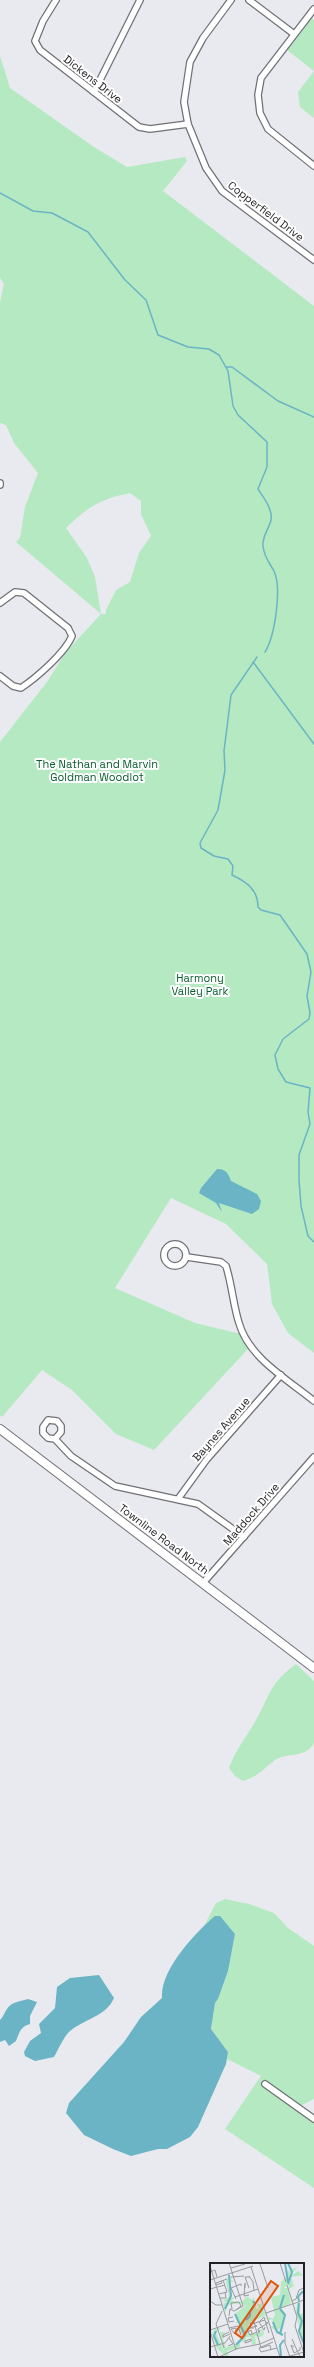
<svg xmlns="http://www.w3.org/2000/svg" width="314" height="2367" viewBox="0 0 314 2367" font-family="'Space Grotesk',sans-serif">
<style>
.green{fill:#b4e9c1;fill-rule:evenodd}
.water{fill:#6bb4c6}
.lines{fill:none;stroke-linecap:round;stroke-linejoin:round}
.stream{stroke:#6bb4c6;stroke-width:1.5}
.street-casing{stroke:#707176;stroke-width:8}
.secondary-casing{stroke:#707176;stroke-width:10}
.street{stroke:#fff;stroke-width:5.5}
.secondary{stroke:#fff;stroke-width:8}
.labels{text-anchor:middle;stroke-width:4;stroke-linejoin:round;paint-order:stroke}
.street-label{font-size:11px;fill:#222224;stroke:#fff}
.park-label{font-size:11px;fill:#075e2e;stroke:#fff}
.inset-river{fill:none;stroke:#6bb4c6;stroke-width:2}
.inset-road{fill:none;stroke:#999a9e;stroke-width:1}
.view{fill:#de560d;fill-opacity:0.15;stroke:#de560d;stroke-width:2}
.inset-edge{fill:none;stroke:#222224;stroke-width:2}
</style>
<rect width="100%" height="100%" fill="#e9eaef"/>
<g class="green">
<path d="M312 18 314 20V71L287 50Z"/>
<path d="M0 56 10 88 94 147 127 167 185 157 187 161 163 191 314 306V1353L288 1333 272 1304 267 1264 226 1224 171 1198 115 1288 195 1323 241 1334 248 1349 154 1450 116 1434 72 1390 42 1370 2 1417 0 1415V742L47 682 66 652 101 614 16 542 20 538 25 507 38 473 14 443 6 425 0 423V302L4 284 0 278ZM130 493 141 501V514L151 536 139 553 130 582 116 590 106 610V614H101L95 577 87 558 66 528C87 507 101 499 130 493Z"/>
<path d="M314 71V118L300 107 298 92Z"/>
<path d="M296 1664 314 1681V1743C305 1759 288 1752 275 1760 263 1769 259 1776 243 1781L235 1776 229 1768C235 1751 246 1737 255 1722 271 1694 268 1685 296 1664Z"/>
<path d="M225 1899 249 1904 274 1913 288 1928 314 1946V2099L298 2107 314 2120V2188L225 2129 261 2076 227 2059 228 2052 211 2029 215 2003 218 1999 228 1971 235 1934 204 1926 216 1903Z"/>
</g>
<g class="water">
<path d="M217 1169C226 1169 228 1173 231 1181L257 1194 261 1201 259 1209 252 1214 219 1203 222 1212 216 1203 199 1193 201 1188Z"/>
<path d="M215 1916H220L235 1934 228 1971 218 1999 215 2003 211 2029 228 2052 226 2064 198 2127 190 2137 167 2149H158L131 2156 113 2149 84 2135 66 2113 69 2103 124 2042 141 2017 162 1998C160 1970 195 1933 215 1916Z"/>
<path d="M99 1975 114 1998C106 2017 83 2019 69 2032 63 2038 58 2050 54 2057L35 2061 25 2056 24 2052 30 2041 41 2033 39 2024 55 2008 57 1987 70 1978Z"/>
<path d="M28 1999 37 2002 30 2016V2024C21 2026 19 2033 16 2041L9 2046 5 2040 0 2042V2020C4 2016 4 2013 7 2009 11 2002 21 2001 28 1999Z"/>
</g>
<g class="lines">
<g class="stream">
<path d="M0 193 33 211 52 213 88 232 125 280 146 300 158 335 188 347 209 349 219 355 228 371 233 406 238 415 267 442V467L258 489C263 497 273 509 271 520 269 529 262 536 263 546 264 557 269 562 274 571 282 588 275 636 265 652"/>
<path d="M226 367H232L278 401 314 417"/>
<path d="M257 657 231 695 224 751 225 770 218 810 200 843 201 848 214 856 228 859 233 866 232 875C247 882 258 890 258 907L261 910 280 915 307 954 311 972 307 996 310 1013 309 1019 283 1039 275 1055 278 1069 286 1082 310 1088 308 1112 310 1124 299 1155V1180L301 1206 308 1236 314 1242"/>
<path d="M253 662 314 744"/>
</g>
<defs>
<g id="street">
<path d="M56 0 43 21 35 41 40 50 139 127 150 129 188 124"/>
<path d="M231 0 203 38 190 62 184 102 188 124 206 168 222 191 314 260"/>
<path d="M249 0 294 34"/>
<path d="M314 9 261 78 258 95 260 113 268 129 314 166"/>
<path d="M94 92 140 0"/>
<path d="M0 483V485"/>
<path d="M0 603 15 592 24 593 68 628 72 636C65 653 36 678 21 688L13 686 0 676"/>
<circle cx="175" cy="1255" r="11"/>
<path d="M187 1257 221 1262 226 1266C232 1285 233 1304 239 1323 249 1358 287 1379 314 1401"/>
<path d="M55 1439 48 1438 43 1433V1427L48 1420 57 1421 61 1426V1432L55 1439 71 1456 115 1486 198 1504 244 1537"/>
<path d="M178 1499 207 1459 281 1375"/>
<path d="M203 1583 314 1457"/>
<path d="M265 2084 314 2119"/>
</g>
<path id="secondary" d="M0 1429 314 1668"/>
</defs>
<use href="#street" class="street-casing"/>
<use href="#secondary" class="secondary-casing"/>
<use href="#street" class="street"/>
<use href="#secondary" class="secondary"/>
</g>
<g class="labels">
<g class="street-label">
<text transform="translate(93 79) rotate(38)" y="4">Dickens Drive</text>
<text transform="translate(266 211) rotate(37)" y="4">Copperfield Drive</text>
<text transform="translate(221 1429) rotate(-49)" y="4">Baynes Avenue</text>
<text transform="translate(251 1514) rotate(-49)" y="4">Maddock Drive</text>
<text transform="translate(164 1539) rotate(37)" y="4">Townline Road North</text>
</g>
<g class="park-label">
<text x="97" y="768">The Nathan and Marvin<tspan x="97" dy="13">Goldman Woodlot</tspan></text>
<text x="200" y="982">Harmony<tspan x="200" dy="13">Valley Park</tspan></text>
</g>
</g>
<g transform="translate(210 2263)">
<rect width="94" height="94" fill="#e9eaef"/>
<path d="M79 3 83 6 88 3 84 8 91 4 83 9 81 13 88 8 93 12 81 14 84 23 79 26 78 21 74 25H78L81 40 71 45 76 51 71 73 67 69 71 67 70 65 67 68 60 64 63 63 62 56 58 58 59 54 63 56 65 52 61 34 70 32 71 19 77 13 75 4 80 10ZM20 12 21 17 25 19H19L21 35 25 34 21 38H29L21 39H32L37 33 42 37 44 34 46 46 49 45 47 41H51L56 52 39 60 38 71 52 70 50 67 53 66 54 71 51 74 45 73 46 81 42 82 41 74H36V77L30 80V84L17 88 19 94H16L7 85 2 71 5 66 11 65 6 70 14 88 10 69H15L13 77 16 85 24 82 33 73 28 60H25L27 59 25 51 35 43 32 40 17 42 16 49 14 46 13 40H16L17 39 11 38V36L13 38 19 34 16 17ZM90 39V51L94 50V83L86 50 87 40Z" fill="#b4e9c1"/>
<path class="inset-river" d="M75 0 78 19M78 0 82 9 78 21M89 38 88 34 92 29 94 30M89 40 88 50 92 58 89 68 94 81M70 45 74 32M15 46 21 33 19 12M70 46 75 52 70 71M25 51 35 72 26 82M36 57 40 53V49L45 41 43 38M63 59 67 69 73 72M6 68 4 73 8 82M71 93 70 82 74 77"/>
<path class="inset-road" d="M19 0 33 43 24 48 20 46 19 53M70 0 76 19M50 1 58 25M0 3 26 87M41 4 70 94M21 5 35 1M0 9 5 7 7 14M39 13 43 19 44 28M21 14 34 13M0 17 43 3M11 18 12 20 6 22V20L17 16M77 22 83 41M35 25V20L34 33 39 32M39 25 35 14H40M0 26 15 22M9 31 17 29 13 17M25 34 48 26M10 35H16L15 29M26 36 21 25 31 21V23M0 38 6 42H12M82 38 86 36 89 27 94 25M83 41 87 54 85 63 94 90M22 46 21 40 29 39 31 43 26 47M12 48 6 61 14 85M56 50 94 37M23 54 18 55 19 59 24 58M44 59 51 85 60 82 61 87M49 59 54 54 59 70M49 59 54 67 55 64M42 61 40 60 41 62 42 61 48 59 55 57M19 65 28 63 31 72M44 65H39L47 63 45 62M0 67 18 61M50 67 49 70 48 66 58 60 56 59M0 68 8 94M19 69 13 72V74L20 71M75 69V80L80 94M24 70 21 66 26 65V70M42 71 41 67 38 69 40 72 47 69M41 76V78L35 80V78ZM82 76 90 94M63 79 49 85 51 89 67 85M18 83 23 81 19 75M0 84 15 80 20 73M84 84 81 82 84 90 90 87V84M25 86 50 81 64 75M9 94 26 86M77 94 94 89"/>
<path class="view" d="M61 18 68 23 32 75 25 70Z"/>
<rect width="94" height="94" class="inset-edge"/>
</g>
</svg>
